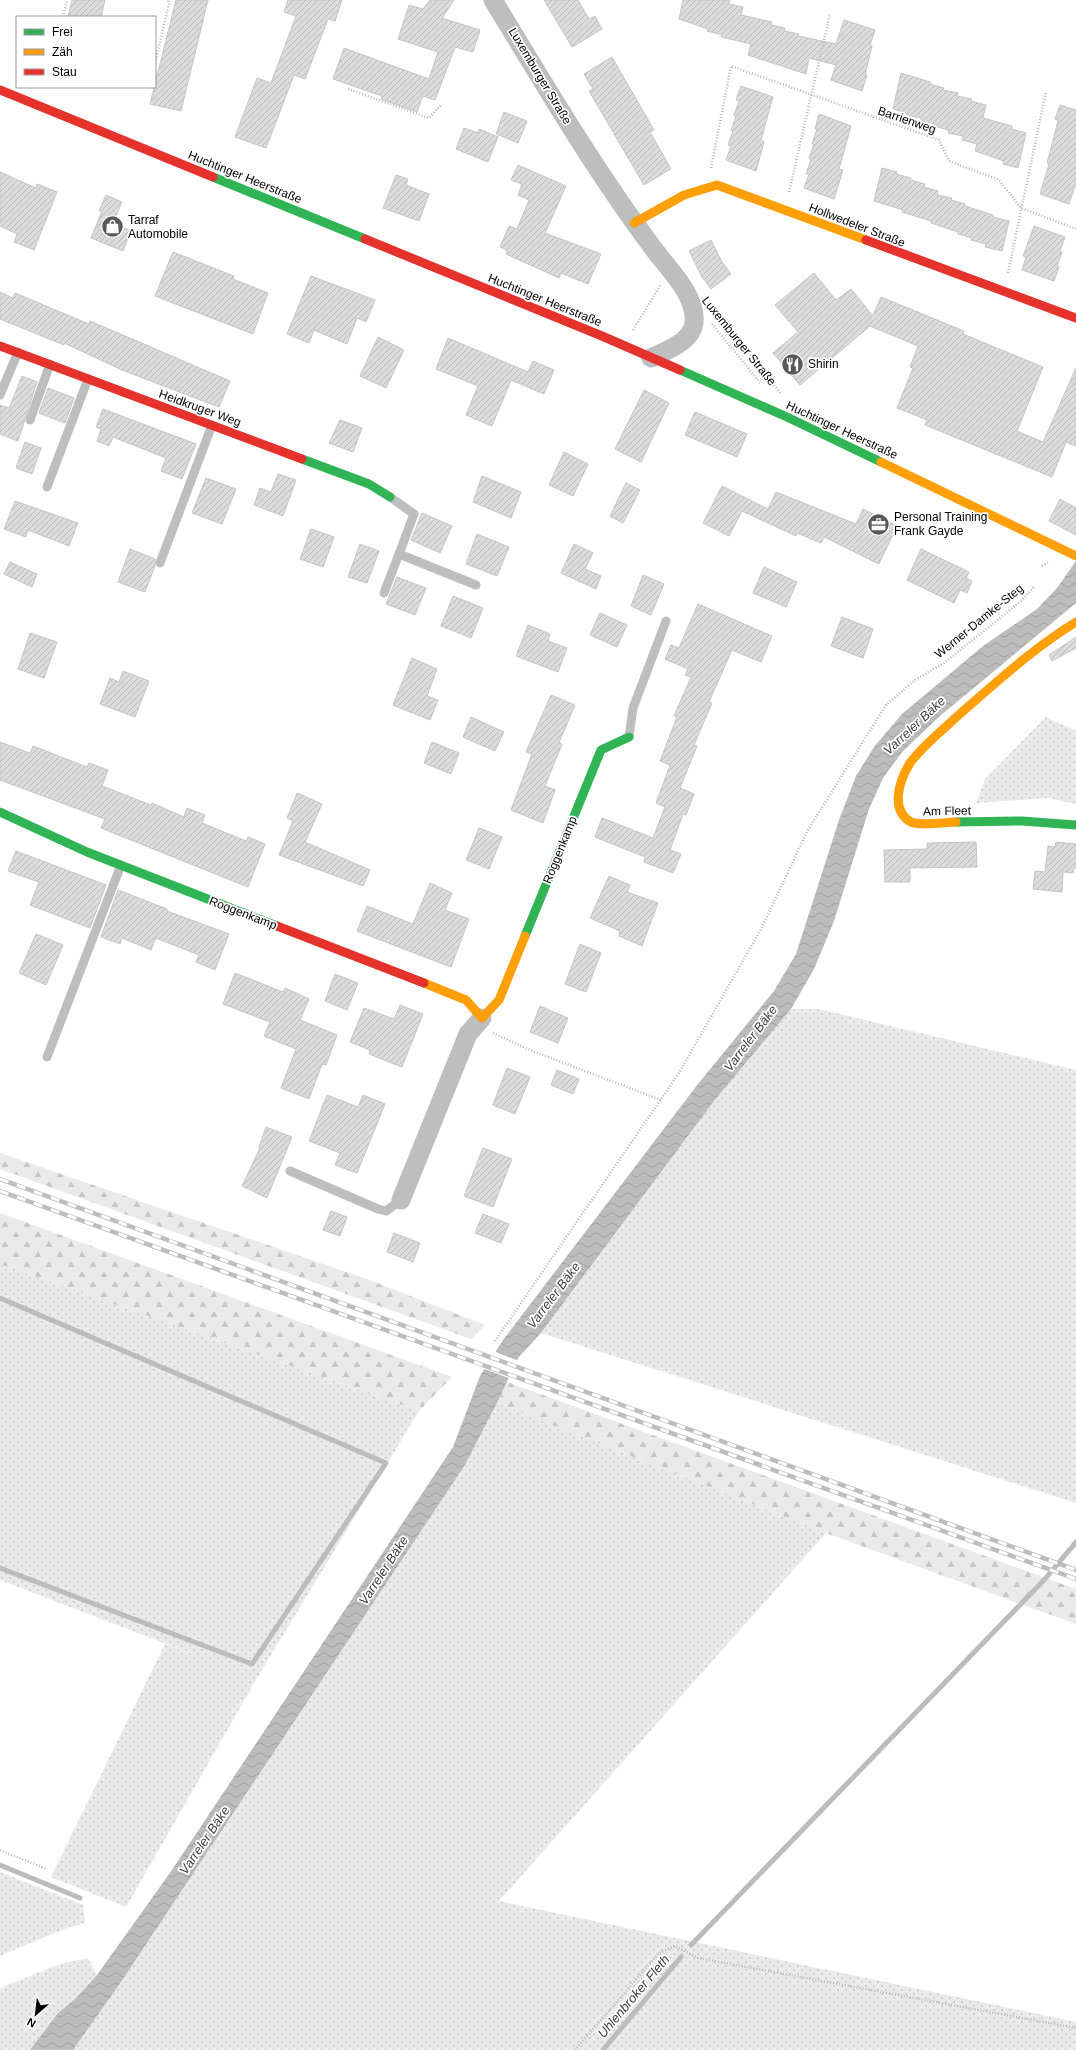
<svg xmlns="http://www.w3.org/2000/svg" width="1076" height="2050" viewBox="0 0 1076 2050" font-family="Helvetica,sans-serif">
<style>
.grass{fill:url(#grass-dots)}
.forest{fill:url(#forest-firs)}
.water{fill:url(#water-waves)}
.pier{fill:#fff}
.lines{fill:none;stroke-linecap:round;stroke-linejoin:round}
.stream{stroke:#bcbcbc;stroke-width:5}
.building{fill:url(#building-hatch);stroke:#c5c5c5}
.path{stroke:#b8b8b8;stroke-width:2.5;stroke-dasharray:1 2;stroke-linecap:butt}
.lane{stroke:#bebebe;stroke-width:9}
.street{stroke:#bebebe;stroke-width:19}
.fast{stroke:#30b455;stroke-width:9}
.slow{stroke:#ff9f0a;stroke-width:9}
.jam{stroke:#e5322d;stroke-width:9}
.rail-casing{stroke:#bdbdbd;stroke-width:4.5}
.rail{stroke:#fff;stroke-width:3;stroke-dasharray:9;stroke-linecap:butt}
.labels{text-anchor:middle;stroke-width:3.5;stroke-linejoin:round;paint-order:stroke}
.street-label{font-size:12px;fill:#000;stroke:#fff}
.poi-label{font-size:12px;fill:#000;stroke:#fff;text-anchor:start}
.water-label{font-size:13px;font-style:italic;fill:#404040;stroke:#fff}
</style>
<defs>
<pattern id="grass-dots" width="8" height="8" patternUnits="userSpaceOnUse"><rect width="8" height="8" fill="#eaeaea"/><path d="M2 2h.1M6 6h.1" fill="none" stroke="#c7c7c7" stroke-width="1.8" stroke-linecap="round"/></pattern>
<pattern id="forest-firs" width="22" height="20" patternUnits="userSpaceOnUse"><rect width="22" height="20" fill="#eaeaea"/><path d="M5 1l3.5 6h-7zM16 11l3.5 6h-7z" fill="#c7c7c7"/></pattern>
<pattern id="water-waves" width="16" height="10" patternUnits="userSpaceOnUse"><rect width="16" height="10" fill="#bcbcbc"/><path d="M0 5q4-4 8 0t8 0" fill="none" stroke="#a0a0a0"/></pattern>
<pattern id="building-hatch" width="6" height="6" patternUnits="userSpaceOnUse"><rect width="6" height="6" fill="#dcdcdc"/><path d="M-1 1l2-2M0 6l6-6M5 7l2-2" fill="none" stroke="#bbb"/></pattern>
</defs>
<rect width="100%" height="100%" fill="#fff"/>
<g class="grass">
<path d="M1046 717 1076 731V804L1048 798 976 803 985 779Z"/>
<path d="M791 1009H819L1076 1070V1503L541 1333 714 1101Z"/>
<path d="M0 1264 419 1411 257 1678 126 1907 51 1877 165 1644 208 1660 0 1580Z"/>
<path d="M497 1403 826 1533 499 1901 1076 2022V2050H73L119 1985 465 1465Z"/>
<path d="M0 1872 83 1905 85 1923 64 1929 0 1956Z"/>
<path d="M88 1958 97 1975 76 1998 58 2013 30 2050H0V1988L60 1964Z"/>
</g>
<g class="forest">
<path d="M0 1153 364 1278 485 1325 471 1339 0 1169Z"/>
<path d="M0 1213 452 1377 419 1411 0 1264Z"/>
<path d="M507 1382 1076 1589V1624L826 1533 497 1403Z"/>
</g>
<path class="water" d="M1076 561V603L940 716 903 751 883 778 869 809 834 921 814 969 791 1009 714 1101 541 1333 518 1358 497 1403 465 1465 119 1985 73 2050H30L58 2013 76 1998 97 1975 172 1870 453 1447 480 1376 503 1340 698 1084 774 991 796 954 839 820 856 776 874 747 902 714 983 646 1037 609 1057 588Z"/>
<path class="pier" d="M493 1351 519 1361 511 1379 482 1368Z"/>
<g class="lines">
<g class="stream">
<path d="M0 1298 386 1463 252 1664 0 1568"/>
<path d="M0 1865 80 1898"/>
<path d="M691 1945 1045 1579 1076 1542"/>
<path d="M603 2050 681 1957"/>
</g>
</g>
<g class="building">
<path d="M72 0H105L101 17H68Z"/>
<path d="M176 0H208L181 111 150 104Z"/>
<path d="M288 0H342L335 21 328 19 305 79 294 75 266 148 235 137 257 78 271 83 296 16 284 12Z"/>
<path d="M430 0H454L442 18 480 30 473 52 455 47 435 100 423 96 417 112 381 99 382 96 333 79 344 48 429 79 438 52 398 39 409 5 423 9Z"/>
<path d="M544 0H578L589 19 595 16 602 29 572 47Z"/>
<path d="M683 0H730L729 4 743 7 741 15 772 22 771 25 785 28 784 31 799 34 798 36 836 44 844 20 875 30 870 45 872 46 865 75H867L862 91 831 80 836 65 809 58 806 74 748 55 751 44 721 37 722 35 707 31 708 29 679 19Z"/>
<path d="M612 57 654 130 650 132 671 169 644 185 589 91 593 89 584 74Z"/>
<path d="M901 73 930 82V84L944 88 943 90 958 93 957 96 972 99 971 101 986 105 983 118 1012 126V129L1026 133 1018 168 1003 164 1004 161 975 151 977 144 962 140 963 136 948 133 949 130 934 126 935 124 921 121V118L907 115V113L893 109Z"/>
<path d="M741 86 773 97 761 140 764 142 756 171 726 160 731 146 728 145 733 131 731 130 736 116 734 115 739 101 736 100Z"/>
<path d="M1060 105 1076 110V183L1069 204 1040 194 1049 164 1047 163 1058 121 1055 119Z"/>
<path d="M504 112 527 121 518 143 496 134Z"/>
<path d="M819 114 851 126 839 169 843 170 834 199 804 188 809 174H806L811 159 809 158 814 144H812L817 129H815Z"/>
<path d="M464 128 478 133 479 129 498 137 488 162 456 149Z"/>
<path d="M518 165 566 186 545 233 601 254 588 284 561 273 559 278 506 254 507 250 500 247 509 226 517 229 529 200 518 195 522 184 511 180Z"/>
<path d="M882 168 897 172 896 174 911 178 910 180 925 184 924 187 938 191 937 195 952 198 951 200 965 204V206L993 215V217L1009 221 1002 251 985 247 986 244 971 240 972 238 958 234V232L931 223V221L902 212 903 210 874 201Z"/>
<path d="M0 172 36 188 37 184 57 192 34 250 14 242 17 234 0 226Z"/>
<path d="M396 175 408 179 406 185 429 194 419 221 383 208Z"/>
<path d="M106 195 122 202 113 223 131 231 123 251 91 238 102 211H99Z"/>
<path d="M1034 226 1065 237 1060 251 1062 252 1057 266 1059 267 1054 281 1022 270 1026 257 1023 256Z"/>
<path d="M711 240 722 262 731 274 711 289 702 277 689 251Z"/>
<path d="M173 252 234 276 233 279 268 293 253 334 155 296Z"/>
<path d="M814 273 836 300 851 289 873 316 881 297 964 331 963 334 1043 367 1017 431 1043 442 1076 368V446L1066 442 1052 477 925 425 927 420 897 408 913 368 910 367 918 346 870 326 800 385 773 353 798 332 775 305Z"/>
<path d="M311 276 375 300 366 322 357 318 347 344 314 330 309 343 287 334Z"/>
<path d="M0 292 13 298 15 293 89 324 90 321 230 381 219 407 122 370 64 343V345L0 319Z"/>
<path d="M378 337 404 350 386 388 360 376Z"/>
<path d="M448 338 528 372 533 361 554 370 544 394 511 380 492 426 466 415 478 386 436 369Z"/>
<path d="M22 376 37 382 18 441 0 434V405L9 408Z"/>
<path d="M48 388 74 398 65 423 39 413Z"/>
<path d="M644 390 669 403 641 462 615 449Z"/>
<path d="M103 409 196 444 182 479 161 471 166 458 113 437 109 446 97 441 101 429 96 427Z"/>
<path d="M695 412 747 434 737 457 685 435Z"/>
<path d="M340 420 362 428 353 452 329 443Z"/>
<path d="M25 442 41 448 32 474 16 468Z"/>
<path d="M564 452 588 464 573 496 549 485Z"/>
<path d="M278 474 296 480 283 516 254 505 260 488 271 492Z"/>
<path d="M482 476 521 492 511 518 473 502Z"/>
<path d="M206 478 236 489 222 524 192 513Z"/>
<path d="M626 483 640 490 623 523 610 516Z"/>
<path d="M722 486 768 509 776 492 856 524 863 509 897 526 879 564 824 537 821 543 797 533 796 536 742 511 729 536 703 523Z"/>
<path d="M1060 499 1076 508V535L1049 521Z"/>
<path d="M15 501 78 523 69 546 28 530 26 537 4 529Z"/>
<path d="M422 513 452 526 440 553 411 540Z"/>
<path d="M311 529 334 537 323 567 300 559Z"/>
<path d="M477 534 509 547 497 576 466 564Z"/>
<path d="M360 544 379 551 367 583 348 577Z"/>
<path d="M574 544 593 553 585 569 601 576 596 589 561 573Z"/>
<path d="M130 549 155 559V566L145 592 118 582Z"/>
<path d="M921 549 969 572 966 578 972 581 967 593 960 590 954 603 907 580Z"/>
<path d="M10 562 37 574 32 587 4 574Z"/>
<path d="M764 567 797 582 786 607 753 593Z"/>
<path d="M643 575 664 584 651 615 631 606Z"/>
<path d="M397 577 426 588 415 615 386 604Z"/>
<path d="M453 596 483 608 471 638 441 626Z"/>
<path d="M698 604 772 636 761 662 732 650 709 702 712 703 694 745 697 746 680 788 694 794 686 815 683 814 670 850 681 854 673 873 644 862 645 857 595 837 602 818 653 838 665 807 656 803 670 765 660 761 677 717 674 716 691 677 685 675 688 669 665 659 671 645 679 648Z"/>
<path d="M600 613 627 625 617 647 590 635Z"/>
<path d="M842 617 873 629 863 658 831 646Z"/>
<path d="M528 625 550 634 548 641 567 648 558 672 516 656Z"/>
<path d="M30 633 57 642 44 678 18 669Z"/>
<path d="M1076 637V648L1052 661 1049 655Z"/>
<path d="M412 658 437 669 427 696 438 700 430 720 393 705Z"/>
<path d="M123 671 149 681 135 717 100 704 110 678 119 682Z"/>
<path d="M551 695 575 705 559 743 562 744 545 786 555 790 543 823 511 810 532 754 526 752Z"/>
<path d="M471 717 504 732 495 751 463 737Z"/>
<path d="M0 742 30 753 33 746 87 767 89 763 108 770 102 786 151 805 152 803 184 817 187 808 205 815 202 823 246 841 248 837 265 844 248 887 101 828 105 819 0 780Z"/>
<path d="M432 742 459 753 451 774 424 763Z"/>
<path d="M297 793 322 804 305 842 370 870 363 886 279 855 293 821 287 818Z"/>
<path d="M479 828 502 837 489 869 466 860Z"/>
<path d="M976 842 977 867 910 868V882H885L884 850 927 849V843Z"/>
<path d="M1056 842 1076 844V868H1074L1073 873 1063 872 1062 892 1033 889 1035 871 1045 872 1048 846 1055 847Z"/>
<path d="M16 851 106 885 90 928 30 905 39 882 8 871Z"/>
<path d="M609 876 630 885 627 892 658 903 642 946 619 936 620 931 590 918Z"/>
<path d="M430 883 452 893 445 910 469 919 451 967 357 931 367 906 413 924Z"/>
<path d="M118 890 167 909V911L229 934 215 970 196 962 199 955 156 938 151 950 122 938 120 944 101 937Z"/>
<path d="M36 934 63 945 46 985 19 973Z"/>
<path d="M580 944 601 953 586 992 565 984Z"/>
<path d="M235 973 283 992 285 988 309 999 300 1020 337 1035 326 1065 322 1064 309 1099 281 1088 296 1049 264 1036 270 1022 223 1004Z"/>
<path d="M335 974 358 983 347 1010 325 1001Z"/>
<path d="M400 1005 423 1014 402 1067 369 1054 370 1050 350 1042 364 1008 394 1019Z"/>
<path d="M540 1006 568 1018 558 1043 530 1032Z"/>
<path d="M507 1068 530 1077 515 1114 493 1105Z"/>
<path d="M557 1070 579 1079 573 1094 551 1085Z"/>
<path d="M327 1095 358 1107 363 1095 385 1104 357 1173 335 1165 340 1153 309 1141Z"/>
<path d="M266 1127 292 1137 267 1198 242 1186 260 1148 259 1147Z"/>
<path d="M483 1148 512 1159 493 1207 464 1196Z"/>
<path d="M331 1211 347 1217 340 1236 323 1230Z"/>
<path d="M483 1214 509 1224 501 1243 475 1233Z"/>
<path d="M394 1233 420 1243 413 1262 387 1252Z"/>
</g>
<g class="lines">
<g class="path">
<path d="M63 17 67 0"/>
<path d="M155 63 169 4 168 0"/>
<path d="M348 89 429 118 442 104"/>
<path d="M711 168 731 66 939 140 949 161 999 180 1021 208 1076 229"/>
<path d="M789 192 830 14"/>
<path d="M1008 273 1046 92"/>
<path d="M711 305 781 394"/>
<path d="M712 324 761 384"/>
<path d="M633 330 661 284"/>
<path d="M1042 566 1048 563"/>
<path d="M493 1033 535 1052 661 1100"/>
<path d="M495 1341 679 1073 761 929 808 830 886 705 915 680 944 663 1021 601 1034 587"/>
<path d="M0 1850 46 1869"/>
<path d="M575 2050 659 1953 675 1946 698 1958 1076 2028"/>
</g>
<g class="lane">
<path d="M0 395 18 352"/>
<path d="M30 420 50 364"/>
<path d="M47 487 88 379"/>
<path d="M390 497 414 514 399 554 476 585"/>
<path d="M160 563 212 425"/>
<path d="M384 593 399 554"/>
<path d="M629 737 633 708 666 621"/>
<path d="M47 1057 121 865"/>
<path d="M290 1171 378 1209 386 1211 401 1200"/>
</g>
<g class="street">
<path d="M493 0C544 84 594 169 653 248 668 269 697 295 694 323 692 342 665 351 651 358"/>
<path d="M401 1200 468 1034 482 1018"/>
</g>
<g class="fast">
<path d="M213 177 365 239"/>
<path d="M680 370 787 417 881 462"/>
<path d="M302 459 369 484 390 497"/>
<path d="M0 812 87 852 277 926"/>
<path d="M956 822 1022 821 1076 825"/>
<path d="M525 936 601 750 629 737"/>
</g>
<g class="slow">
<path d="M634 223 684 195 717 185 866 240"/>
<path d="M881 462 1076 556"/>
<path d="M956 822C947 822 918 826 911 822 889 810 900 779 910 763 923 745 946 727 962 712 999 680 1035 647 1076 622"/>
<path d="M424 983 466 1000 482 1018 499 1000 525 936"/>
</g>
<g class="jam">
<path d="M0 90 213 177"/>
<path d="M365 239 602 336 680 370"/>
<path d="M866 240 1076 318"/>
<path d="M0 346 302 459"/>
<path d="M277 926 424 983"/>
</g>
<defs>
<g id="rail">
<path d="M0 1179 1076 1570"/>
<path d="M0 1191 1076 1579"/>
</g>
</defs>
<use href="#rail" class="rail-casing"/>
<use href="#rail" class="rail"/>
</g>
<defs>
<symbol id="shop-disc" viewBox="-11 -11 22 22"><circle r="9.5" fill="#595959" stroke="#fff"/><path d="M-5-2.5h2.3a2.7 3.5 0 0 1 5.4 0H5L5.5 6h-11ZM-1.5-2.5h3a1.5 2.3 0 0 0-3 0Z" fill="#fff"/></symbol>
<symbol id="restaurant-disc" viewBox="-11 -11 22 22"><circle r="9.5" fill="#595959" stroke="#fff"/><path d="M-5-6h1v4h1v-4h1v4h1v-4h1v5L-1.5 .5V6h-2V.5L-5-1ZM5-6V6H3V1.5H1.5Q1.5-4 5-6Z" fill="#fff"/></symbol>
<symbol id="office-disc" viewBox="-11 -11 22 22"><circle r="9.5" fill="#595959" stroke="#fff"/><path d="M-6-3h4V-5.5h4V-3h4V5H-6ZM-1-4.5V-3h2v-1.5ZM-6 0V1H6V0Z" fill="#fff"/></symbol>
</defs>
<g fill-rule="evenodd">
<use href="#shop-disc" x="100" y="214" width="25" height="25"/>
<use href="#restaurant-disc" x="780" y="352" width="25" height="25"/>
<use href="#office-disc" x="866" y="512" width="25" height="25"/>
</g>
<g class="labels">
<g class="street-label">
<text transform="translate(540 76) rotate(59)" y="4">Luxemburger Straße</text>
<text transform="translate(907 120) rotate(19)" y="4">Barrienweg</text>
<text transform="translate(245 177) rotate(22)" y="4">Huchtinger Heerstraße</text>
<text transform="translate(857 225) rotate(21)" y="4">Hollwedeler Straße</text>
<text transform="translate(545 300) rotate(22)" y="4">Huchtinger Heerstraße</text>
<text transform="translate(739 341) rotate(51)" y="4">Luxemburger Straße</text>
<text transform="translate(200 408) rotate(20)" y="4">Heidkruger Weg</text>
<text transform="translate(842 430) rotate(25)" y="4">Huchtinger Heerstraße</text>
<text transform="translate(979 621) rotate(-39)" y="4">Werner-Damke-Steg</text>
<text transform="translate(947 811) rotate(-1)" y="4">Am Fleet</text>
<text transform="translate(560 850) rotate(-68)" y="4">Roggenkamp</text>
<text transform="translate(243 913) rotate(21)" y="4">Roggenkamp</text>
</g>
<g class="poi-label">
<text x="128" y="224">Tarraf<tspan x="128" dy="14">Automobile</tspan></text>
<text x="808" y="368">Shirin</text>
<text x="894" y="521">Personal Training<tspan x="894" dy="14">Frank Gayde</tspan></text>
</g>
<g class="water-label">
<text transform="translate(914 725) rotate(-43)" y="5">Varreler Bäke</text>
<text transform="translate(750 1038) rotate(-53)" y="5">Varreler Bäke</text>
<text transform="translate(553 1295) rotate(-53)" y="5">Varreler Bäke</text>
<text transform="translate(383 1570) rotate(-57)" y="5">Varreler Bäke</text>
<text transform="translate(204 1840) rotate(-56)" y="5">Varreler Bäke</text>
<text transform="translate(633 1996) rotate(-50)" y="5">Uhlenbroker Fleth</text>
</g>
</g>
<rect x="16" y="16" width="140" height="72" fill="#ffffff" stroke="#999999"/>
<rect x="24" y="29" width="20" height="6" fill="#30b455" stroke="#999999"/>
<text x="52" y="36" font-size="12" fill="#000000">Frei</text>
<rect x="24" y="49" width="20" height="6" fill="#ff9f0a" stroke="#999999"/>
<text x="52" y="56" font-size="12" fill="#000000">Zäh</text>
<rect x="24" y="69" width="20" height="6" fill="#e5322d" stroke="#999999"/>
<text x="52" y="76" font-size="12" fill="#000000">Stau</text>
<g transform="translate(36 2014) rotate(208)" stroke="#ffffff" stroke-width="3" paint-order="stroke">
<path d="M0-3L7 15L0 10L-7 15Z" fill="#000000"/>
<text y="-6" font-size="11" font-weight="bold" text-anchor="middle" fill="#000000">N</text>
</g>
</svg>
